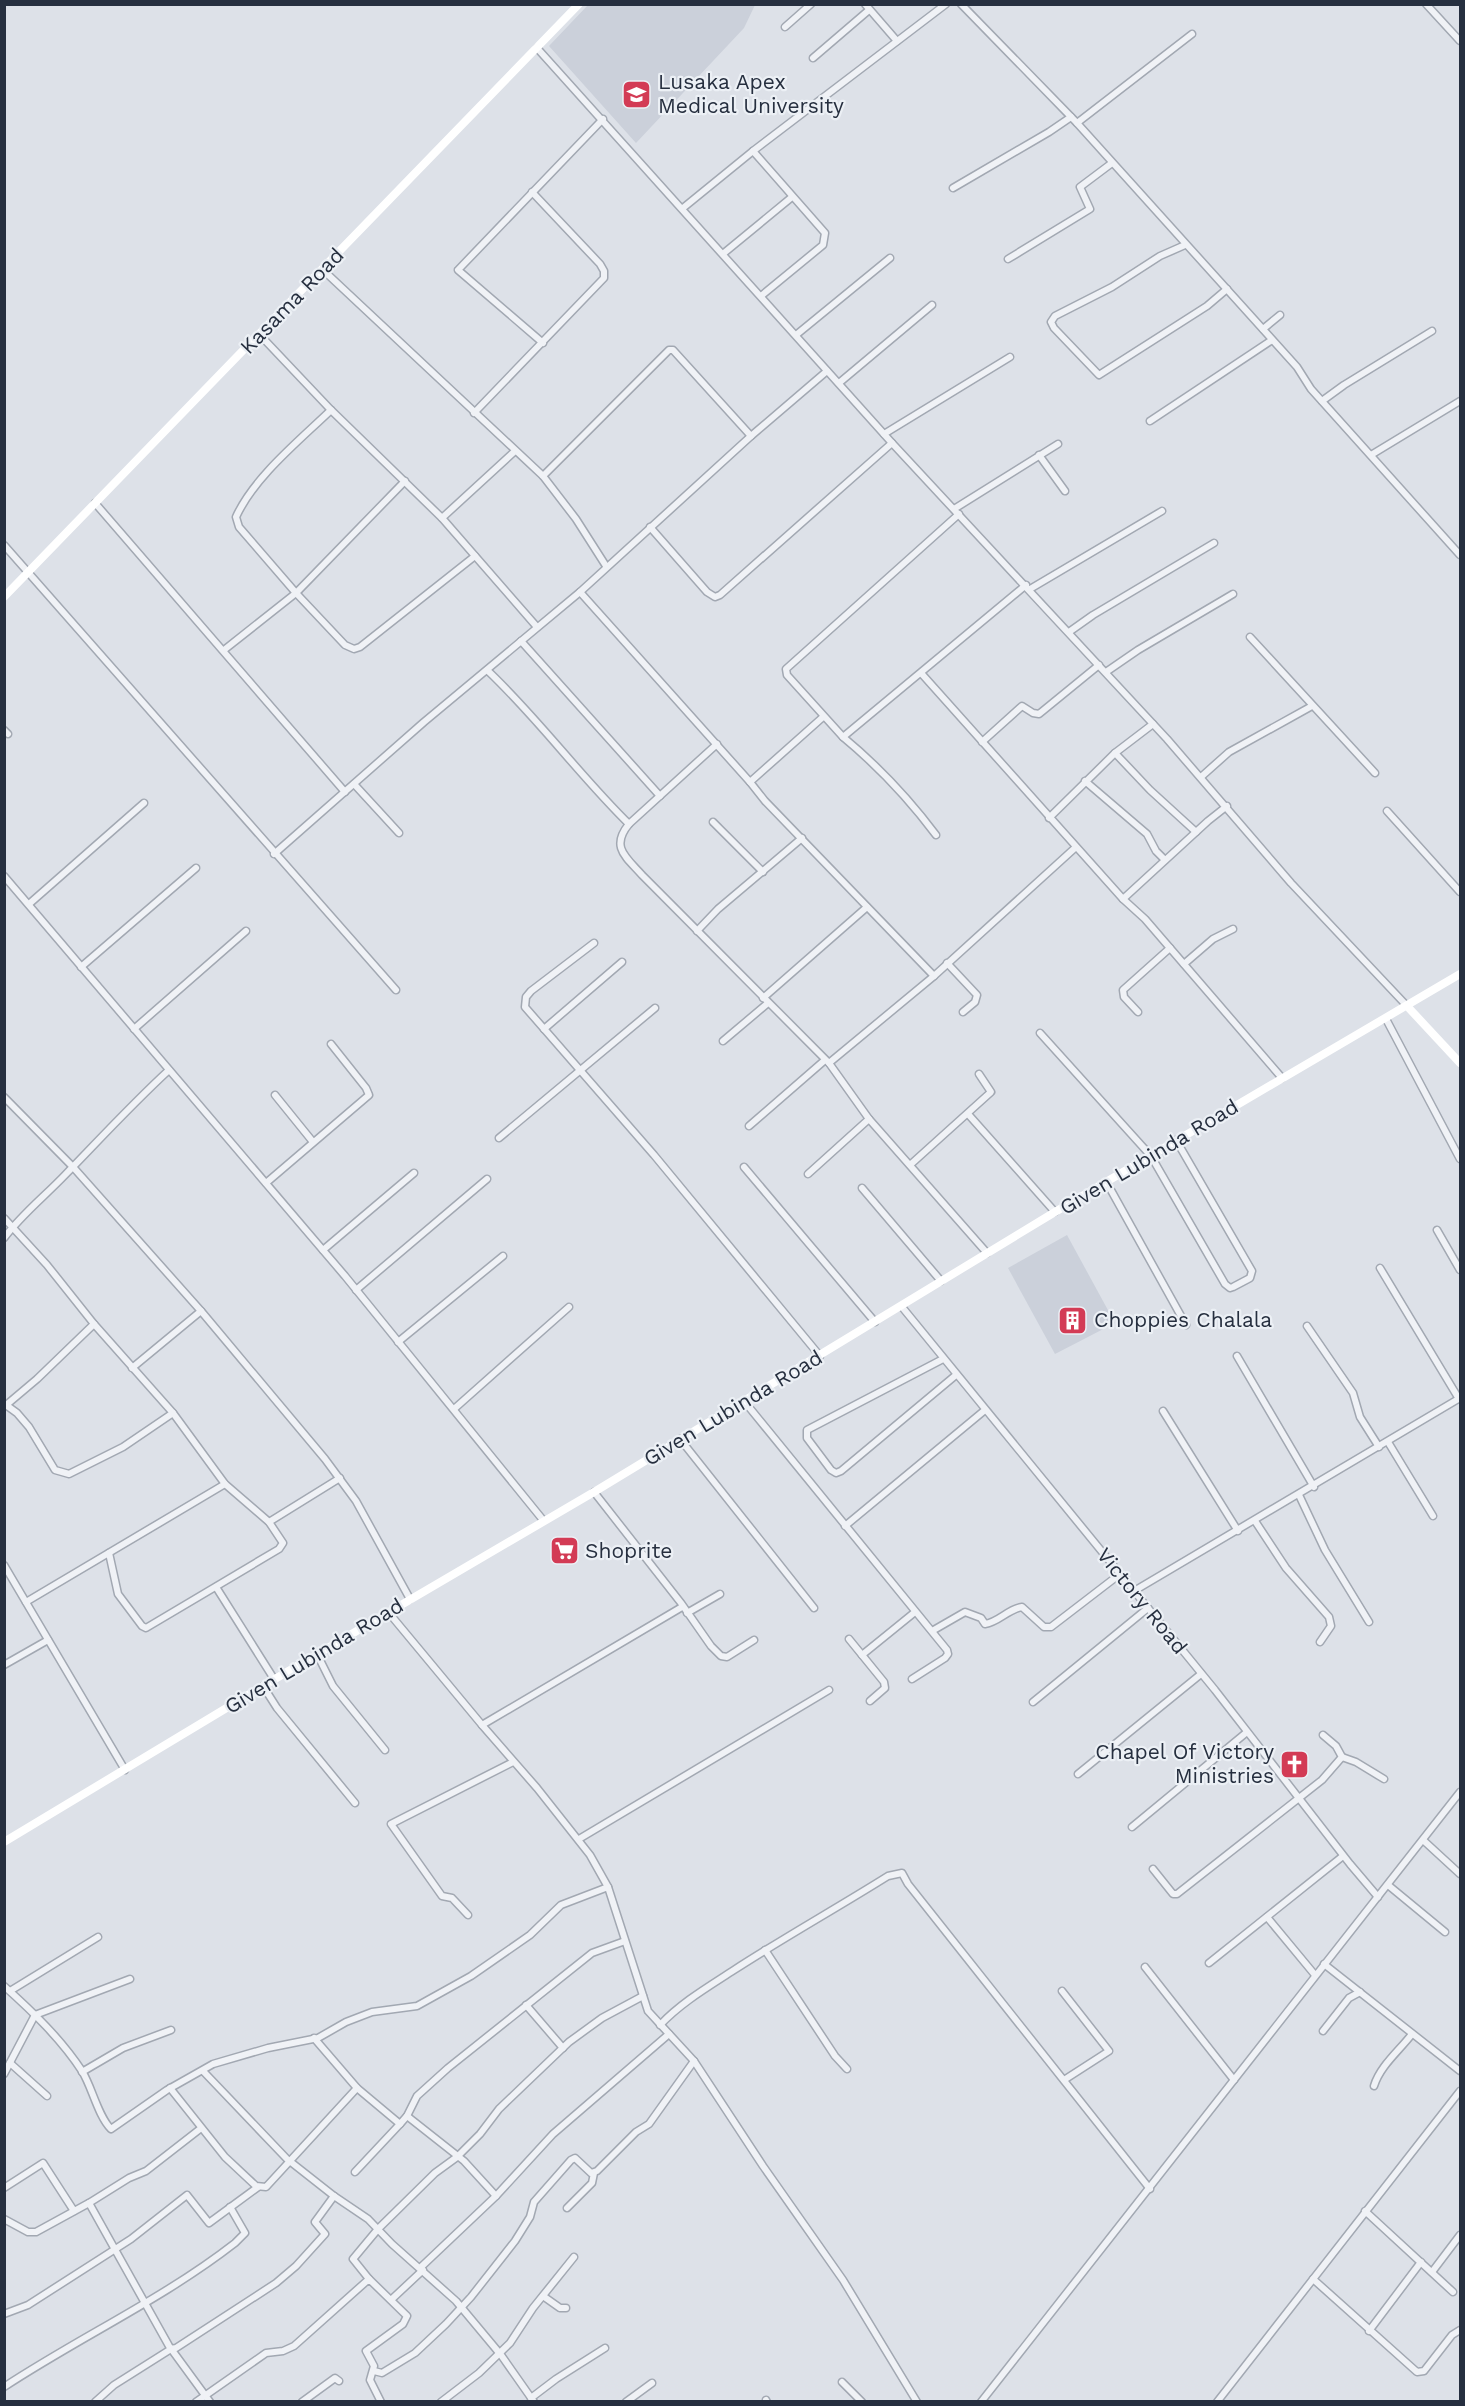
<svg xmlns="http://www.w3.org/2000/svg" width="1465" height="2406" viewBox="0 0 1465 2406" font-family="'Work Sans',sans-serif">
<style>
.built{fill:#cbd0da}
.lines{fill:none;stroke-linecap:round;stroke-linejoin:round}
.street-casing{stroke:#a2a8b2;stroke-width:9}
.street{stroke:#f0f2f6;stroke-width:6}
.secondary{stroke:#fff;stroke-width:8}
.labels{text-anchor:middle;stroke-width:4.5;stroke-linejoin:round;paint-order:stroke}
.poi-label{font-size:21px;fill:#262f3f;stroke:#ecf0f5;text-anchor:start}
.street-label{font-size:21px;fill:#262f3f;stroke:#ecf0f5}
</style>
<rect width="100%" height="100%" fill="#dde1e8"/>
<g class="built">
<path d="M588 5V4L755 5 744 28 636 143 549 46Z"/>
<path d="M1067 1235 1115 1323 1055 1354 1008 1268Z"/>
</g>
<g class="lines">
<defs>
<g id="street">
<path d="M865 4 897 41"/>
<path d="M961 4 1077 123 1297 367 1311 389 1460 555"/>
<path d="M1426 4 1460 41"/>
<path d="M785 27 811 4"/>
<path d="M537 48 892 443 1167 739 1291 883 1407 1006"/>
<path d="M813 58 869 10"/>
<path d="M1077 123 1192 34"/>
<path d="M753 151 825 233 823 245 761 296"/>
<path d="M953 188 1049 132 1071 117"/>
<path d="M683 208 753 151 946 4"/>
<path d="M1185 245 1160 256 1112 287 1055 316 1051 322 1054 328 1099 375 1207 306 1227 289"/>
<path d="M724 253 792 197"/>
<path d="M1008 259 1090 209 1080 187 1112 163"/>
<path d="M323 270 543 476 576 519 606 566"/>
<path d="M1263 329 1280 315"/>
<path d="M260 335 331 410 442 518 537 627"/>
<path d="M796 335 890 258"/>
<path d="M543 343 458 270 603 119"/>
<path d="M839 383 932 305"/>
<path d="M1322 401 1344 385 1432 331"/>
<path d="M331 410C300 440 254 477 236 517L239 527 296 593 345 645 354 649 360 647 475 556"/>
<path d="M474 413 604 278V271L600 264 532 192"/>
<path d="M1150 421 1272 340"/>
<path d="M884 434 1010 357"/>
<path d="M1039 455 1065 491"/>
<path d="M1371 455 1460 401"/>
<path d="M543 476 669 350H673L751 436"/>
<path d="M95 503 345 792"/>
<path d="M954 509 1058 444"/>
<path d="M959 514 786 669 787 675 843 737 1026 585"/>
<path d="M442 518 515 451"/>
<path d="M650 527 707 592 715 597 720 595 892 443"/>
<path d="M4 545 396 990"/>
<path d="M1030 589 1162 511"/>
<path d="M580 592 750 782 765 801 934 976"/>
<path d="M1069 632 1093 615 1214 543"/>
<path d="M1250 637 1375 773"/>
<path d="M521 641 660 796"/>
<path d="M224 650 296 593 405 481"/>
<path d="M487 670C538 718 579 775 629 824"/>
<path d="M1106 672 1138 650 1233 594"/>
<path d="M921 673 1123 899 1145 919 1282 1078"/>
<path d="M4 730 8 734"/>
<path d="M843 737C878 766 909 799 936 835"/>
<path d="M982 742 1022 706 1033 713 1039 714 1099 665"/>
<path d="M717 744 629 824C610 847 626 857 642 875L829 1063 869 1119 987 1253"/>
<path d="M1115 753 1150 790 1196 832"/>
<path d="M1201 777 1229 752 1312 706"/>
<path d="M1085 781 1147 834 1156 851 1165 860"/>
<path d="M750 782 823 717"/>
<path d="M354 784 399 833"/>
<path d="M1387 811 1460 892"/>
<path d="M1049 818 1115 753 1153 724"/>
<path d="M713 822 763 872"/>
<path d="M274 854 424 722 580 592 751 436 827 371"/>
<path d="M4 876 345 1276 543 1520"/>
<path d="M1123 899 1208 821 1227 806"/>
<path d="M29 904 144 803"/>
<path d="M697 931 718 909 802 838"/>
<path d="M594 943 531 991 526 997 525 1007 654 1155 820 1356"/>
<path d="M947 963 977 995 975 1002 963 1012"/>
<path d="M1184 964 1213 939 1233 929"/>
<path d="M81 967 196 868"/>
<path d="M763 998 867 907"/>
<path d="M1138 1012 1124 997 1123 990 1170 948"/>
<path d="M1386 1019 1460 1159"/>
<path d="M134 1029 246 931"/>
<path d="M544 1029 622 962"/>
<path d="M1040 1033 1151 1156 1225 1284 1230 1288 1233 1287 1250 1278 1252 1271 1176 1140"/>
<path d="M723 1041 768 1003"/>
<path d="M829 1063 934 976 1076 847"/>
<path d="M275 1095 313 1142"/>
<path d="M4 1097 73 1167 201 1311 325 1459 356 1501 410 1599"/>
<path d="M968 1114 1055 1212"/>
<path d="M749 1126 825 1060"/>
<path d="M499 1138 655 1008"/>
<path d="M910 1165 991 1092 979 1074"/>
<path d="M744 1167 875 1322"/>
<path d="M808 1174 869 1119"/>
<path d="M266 1183 369 1095 366 1088 331 1044"/>
<path d="M1107 1183 1186 1325"/>
<path d="M862 1188 941 1281"/>
<path d="M4 1218 47 1265 94 1324 173 1413 225 1484 269 1522 283 1543 279 1549 146 1628 142 1626 118 1594 109 1553"/>
<path d="M1437 1230 1460 1270"/>
<path d="M4 1238C22 1214 45 1196 65 1175 100 1139 133 1103 169 1070"/>
<path d="M323 1250 414 1173"/>
<path d="M1380 1268 1459 1399"/>
<path d="M356 1290 487 1179"/>
<path d="M902 1307 1215 1690 1350 1864 1378 1897"/>
<path d="M1307 1326 1353 1393 1360 1417 1379 1447"/>
<path d="M398 1342 503 1256"/>
<path d="M1237 1356 1314 1487"/>
<path d="M943 1359 807 1430V1438L831 1470 836 1473 841 1471 956 1375"/>
<path d="M132 1368 201 1311"/>
<path d="M744 1401 947 1650 948 1654 945 1658 912 1679"/>
<path d="M6 1405 17 1413 29 1427 55 1470 69 1474 123 1447 173 1413"/>
<path d="M5 1406 37 1379 94 1324"/>
<path d="M454 1409 569 1307"/>
<path d="M1163 1411 1238 1531"/>
<path d="M680 1439 814 1608"/>
<path d="M1388 1442 1433 1516"/>
<path d="M594 1492 681 1603 711 1646 721 1656 727 1657 754 1640"/>
<path d="M1299 1495 1325 1550 1369 1622"/>
<path d="M1255 1521 1286 1568 1329 1617 1331 1626 1320 1642"/>
<path d="M269 1522 340 1478"/>
<path d="M845 1526 985 1410"/>
<path d="M4 1565 125 1770"/>
<path d="M216 1587 274 1679"/>
<path d="M1134 1591 1460 1398"/>
<path d="M26 1602 225 1484"/>
<path d="M389 1613 482 1725 537 1788 590 1855 608 1887 648 2011 694 2061 763 2166 843 2280 917 2402"/>
<path d="M687 1613 720 1594"/>
<path d="M932 1631 965 1612 981 1618 985 1624C999 1622 1008 1609 1022 1607L1044 1627H1051L1120 1574"/>
<path d="M849 1639 884 1682 885 1688 870 1701"/>
<path d="M317 1654 333 1686 385 1750"/>
<path d="M862 1655 915 1612"/>
<path d="M4 1665 48 1640"/>
<path d="M263 1686 277 1708 355 1803"/>
<path d="M1033 1702 1148 1608"/>
<path d="M482 1725 682 1607"/>
<path d="M1342 1757 1356 1762 1384 1779"/>
<path d="M1078 1774 1201 1674"/>
<path d="M1132 1827 1247 1732"/>
<path d="M579 1839 829 1690"/>
<path d="M1423 1840 1460 1874"/>
<path d="M1153 1869 1173 1894H1177L1322 1780 1342 1757 1336 1746 1323 1735"/>
<path d="M1388 1885 1445 1932"/>
<path d="M468 1915 452 1898 442 1896 391 1824 513 1762"/>
<path d="M1267 1917 1315 1975"/>
<path d="M765 1950 835 2056 847 2069"/>
<path d="M1209 1963 1343 1856"/>
<path d="M1324 1964 1460 2071"/>
<path d="M1145 1967 1234 2080"/>
<path d="M4 1986C33 2012 61 2039 82 2071 92 2087 98 2116 111 2129L167 2090 213 2064 268 2048 318 2038 346 2022 372 2012 417 2006 471 1976 530 1935 561 1905 608 1887"/>
<path d="M10 1991 98 1937"/>
<path d="M1062 1991 1109 2051 1064 2080"/>
<path d="M526 2005 563 2048"/>
<path d="M660 2025C682 2002 708 1987 734 1970 785 1937 837 1908 888 1876L902 1873 908 1884 1150 2189"/>
<path d="M1323 2031 1349 1998 1360 1992"/>
<path d="M314 2038 357 2088 400 2124 407 2116 417 2096 448 2068 592 1953 625 1941"/>
<path d="M10 2063 47 2096"/>
<path d="M203 2071 287 2159 334 2196 368 2219 392 2244 456 2301 501 2355 534 2402"/>
<path d="M82 2072 123 2048 171 2030"/>
<path d="M4 2074 35 2015 130 1979"/>
<path d="M1374 2086C1380 2066 1399 2051 1412 2034"/>
<path d="M170 2088 225 2157 256 2186 266 2187 357 2088"/>
<path d="M407 2116 464 2161 496 2196"/>
<path d="M355 2172 400 2124"/>
<path d="M4 2188 43 2163 74 2211"/>
<path d="M89 2203 169 2346 210 2402"/>
<path d="M567 2208 592 2183 594 2173"/>
<path d="M1365 2211 1453 2292"/>
<path d="M4 2219 28 2232H36L89 2203 129 2178 146 2171 200 2129"/>
<path d="M420 2268 496 2196 553 2134 669 2034"/>
<path d="M1432 2272 1460 2235"/>
<path d="M369 2279 353 2259 378 2229 435 2173 457 2157 480 2134 499 2109 569 2042 602 2018 643 1996"/>
<path d="M1313 2279 1417 2372 1424 2371 1452 2335 1460 2330"/>
<path d="M543 2296 560 2308H566"/>
<path d="M392 2299 423 2270"/>
<path d="M4 2314 28 2305 131 2239 187 2195 209 2223 258 2187"/>
<path d="M1369 2331 1421 2262"/>
<path d="M374 2371 382 2373 415 2353 446 2324 471 2297 515 2241 530 2217 534 2202 571 2160 575 2158 591 2173 597 2171 636 2132 649 2124 694 2061"/>
<path d="M842 2382 862 2402"/>
<path d="M4 2387C80 2337 163 2299 235 2243L245 2233 230 2207"/>
<path d="M531 2398 556 2379 605 2348"/>
<path d="M766 2400 767 2402"/>
<path d="M95 2402 114 2385 171 2349 176 2348 276 2283 296 2266 325 2234 315 2222 334 2196"/>
<path d="M196 2402 266 2353 283 2351 294 2346 369 2279 407 2316 403 2324 366 2351 374 2366 370 2380 381 2402"/>
<path d="M302 2402 335 2378 339 2381"/>
<path d="M441 2402 479 2373 510 2343 533 2308 574 2257"/>
<path d="M626 2402 652 2383"/>
<path d="M981 2402 1460 1792"/>
<path d="M1217 2402 1460 2091"/>
</g>
</defs>
<use href="#street" class="street-casing"/>
<use href="#street" class="street"/>
<g class="secondary">
<path d="M4 597 579 4"/>
<path d="M1407 1006 1460 1063"/>
<path d="M4 1842 263 1686 594 1492 1055 1212 1460 974"/>
</g>
</g>
<defs>
<symbol id="university-square" viewBox="-11 -11 22 22"><rect x="-9" y="-9" width="18" height="18" rx="4" fill="#d33b55" stroke="#ecf0f5"/><path d="M0-5L7-2L0 1L-7-2ZM-4 1L0 2.5L4 1V4Q0 6-4 4Z" fill="#fff"/></symbol>
<symbol id="building-square" viewBox="-11 -11 22 22"><rect x="-9" y="-9" width="18" height="18" rx="4" fill="#d33b55" stroke="#ecf0f5"/><path d="M-4-6H4V6H1V3H-1V6H-4ZM-2.5-4.3h1.7v1.8h-1.7ZM.8-4.3h1.7v1.8H.8ZM-2.5-1h1.7V.8h-1.7ZM.8-1h1.7V.8H.8Z" fill="#fff"/></symbol>
<symbol id="supermarket-square" viewBox="-11 -11 22 22"><rect x="-9" y="-9" width="18" height="18" rx="4" fill="#d33b55" stroke="#ecf0f5"/><path d="M-6-5.5h2.5l.6 2H6L4.5 2H-2.5L-4.4-4H-6ZM-1.5 3.2a1.3 1.3 0 1 0 .1 0ZM3 3.2a1.3 1.3 0 1 0 .1 0Z" fill="#fff"/></symbol>
<symbol id="church-square" viewBox="-11 -11 22 22"><rect x="-9" y="-9" width="18" height="18" rx="4" fill="#d33b55" stroke="#ecf0f5"/><path d="M-1.2-6h2.4v3.5h3.3v2.4h-3.3V6h-2.4V-.1h-3.3v-2.4h3.3Z" fill="#fff"/></symbol>
</defs>
<g fill-rule="evenodd">
<use href="#university-square" x="620" y="78" width="33" height="33"/>
<use href="#building-square" x="1056" y="1304" width="33" height="33"/>
<use href="#supermarket-square" x="548" y="1534" width="33" height="33"/>
<use href="#church-square" x="1278" y="1748" width="33" height="33"/>
</g>
<g class="labels">
<g class="poi-label">
<text x="658" y="89">Lusaka Apex<tspan x="658" dy="24">Medical University</tspan></text>
<text x="1094" y="1327">Choppies Chalala</text>
<text x="585" y="1558">Shoprite</text>
<text x="1274" y="1759" text-anchor="end">Chapel Of Victory<tspan x="1274" dy="24">Ministries</tspan></text>
</g>
<g class="street-label">
<text transform="translate(292 301) rotate(-46)" y="7">Kasama Road</text>
<text transform="translate(1149 1157) rotate(-31)" y="7">Given Lubinda Road</text>
<text transform="translate(733 1408) rotate(-31)" y="7">Given Lubinda Road</text>
<text transform="translate(1142 1601) rotate(51)" y="7">Victory Road</text>
<text transform="translate(314 1656) rotate(-31)" y="7">Given Lubinda Road</text>
</g>
</g>
<rect width="1465" height="2406" fill="none" stroke="#262f3f" stroke-width="12"/>
</svg>
